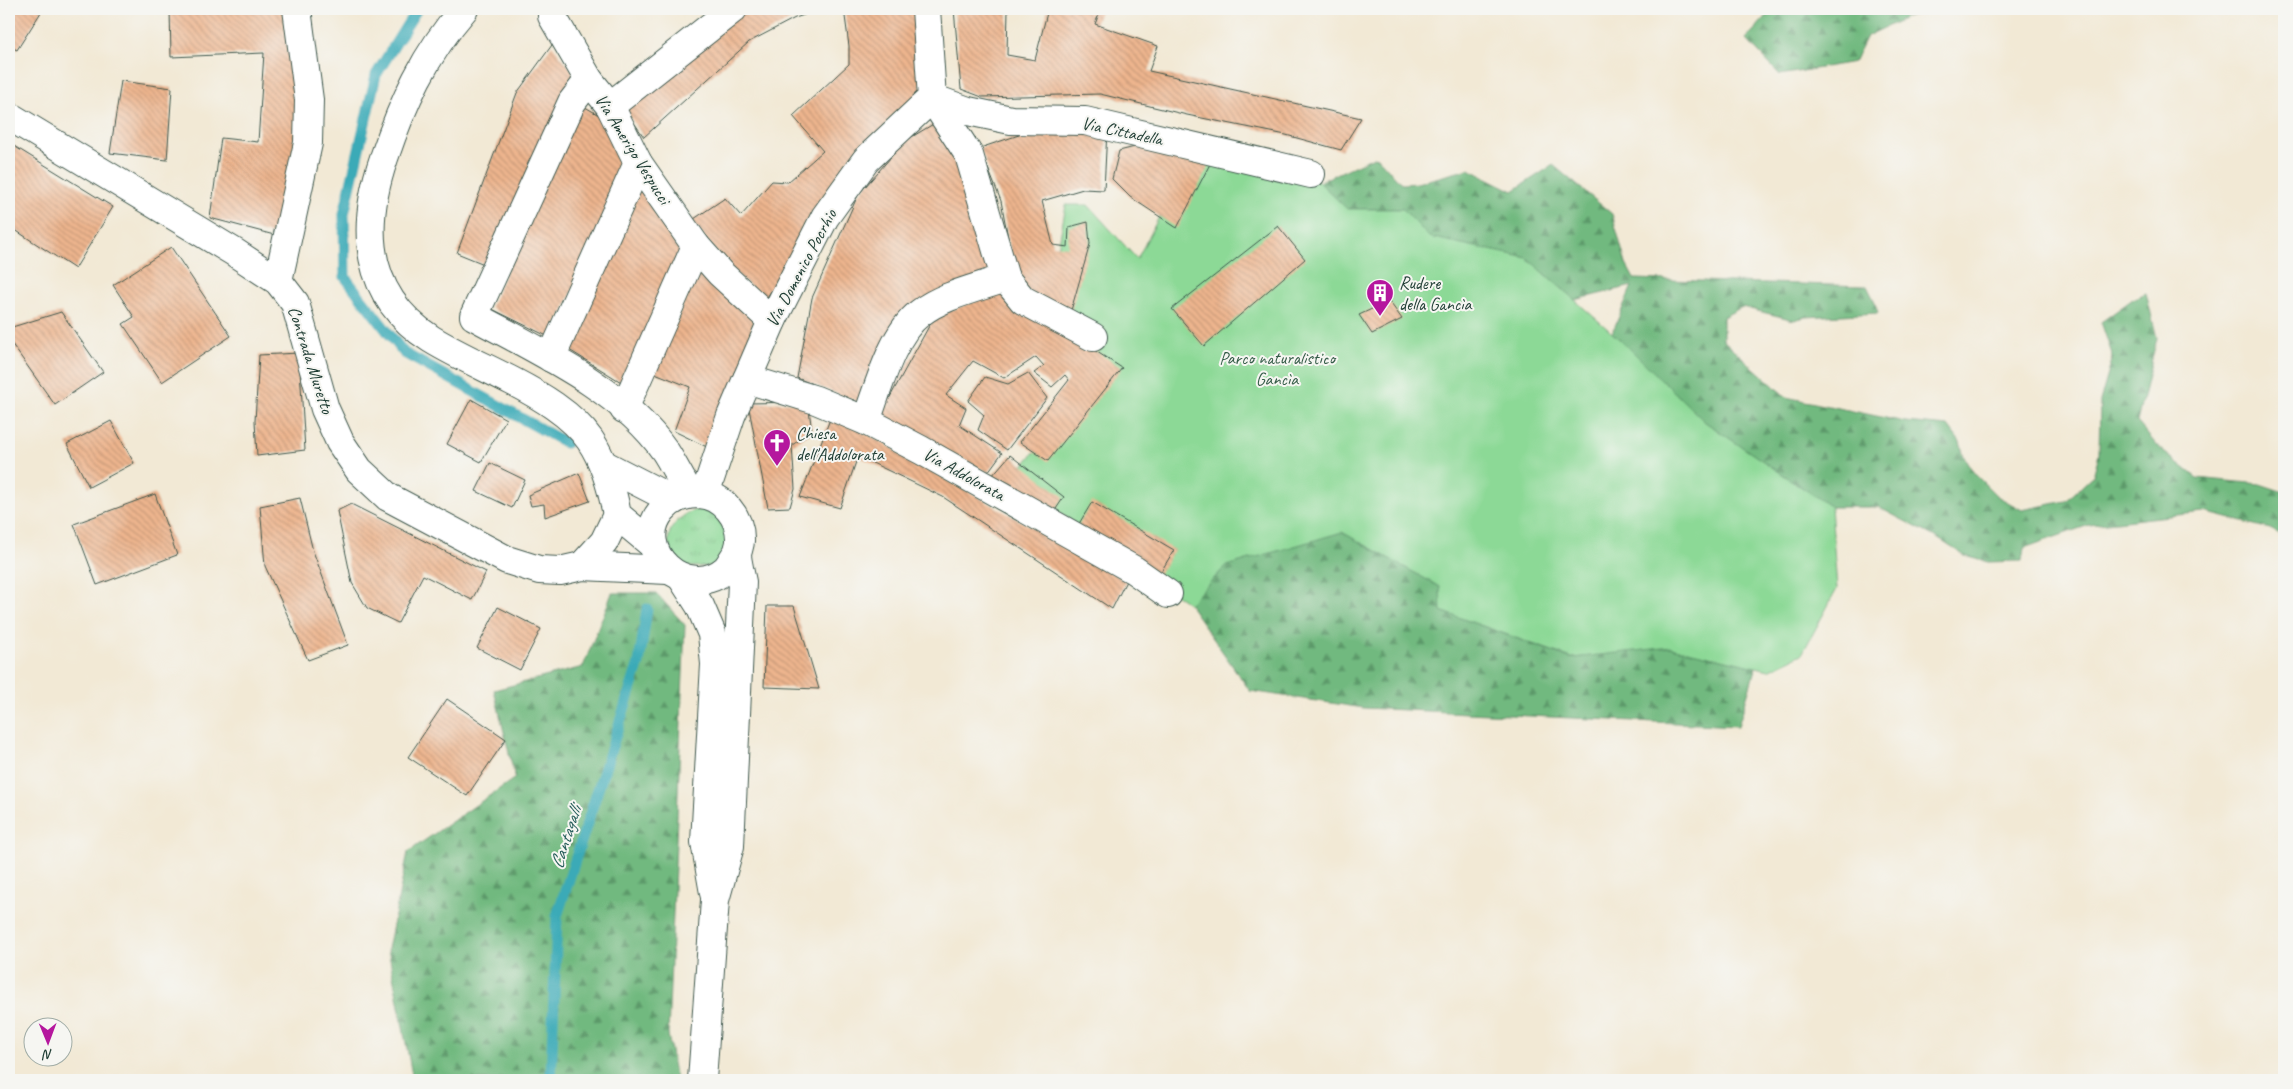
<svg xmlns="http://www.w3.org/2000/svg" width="2293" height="1089" viewBox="0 0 2293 1089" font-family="Caveat,sans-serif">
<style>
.grass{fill:url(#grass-tufts);stroke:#568b65}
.forest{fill:url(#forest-firs);stroke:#487b5a}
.park{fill:#8cd996;stroke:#568b65}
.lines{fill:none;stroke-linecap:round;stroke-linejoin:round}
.stream{stroke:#3aaab7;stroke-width:11}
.building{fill:url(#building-back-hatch)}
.street-casing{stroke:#3f574c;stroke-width:30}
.secondary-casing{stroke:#3f574c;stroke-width:30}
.street{stroke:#fff;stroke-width:28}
.secondary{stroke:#fff;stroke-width:28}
.labels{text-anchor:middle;stroke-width:4;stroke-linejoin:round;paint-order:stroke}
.street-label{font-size:18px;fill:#1f3d34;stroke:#f6f6f2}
.poi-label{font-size:18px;fill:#1f3d34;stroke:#f6f6f2;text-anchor:start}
.park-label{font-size:18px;fill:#355c48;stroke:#f6f6f2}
.water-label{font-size:19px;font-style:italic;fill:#275e5b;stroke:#f6f6f2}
</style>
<defs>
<pattern id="grass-tufts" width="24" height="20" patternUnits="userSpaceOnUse" patternTransform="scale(1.25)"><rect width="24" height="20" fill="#8cd996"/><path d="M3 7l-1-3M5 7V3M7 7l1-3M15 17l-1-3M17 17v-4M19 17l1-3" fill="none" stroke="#78bb82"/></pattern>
<pattern id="forest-firs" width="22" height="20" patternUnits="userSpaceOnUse" patternTransform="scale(1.25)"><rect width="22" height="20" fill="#71b97f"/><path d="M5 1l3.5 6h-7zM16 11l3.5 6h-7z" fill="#5c9869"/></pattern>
<pattern id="building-back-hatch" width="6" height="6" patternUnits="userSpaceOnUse" patternTransform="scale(1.25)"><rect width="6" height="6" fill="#eeb58e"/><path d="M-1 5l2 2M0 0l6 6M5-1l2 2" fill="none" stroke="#c09475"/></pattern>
</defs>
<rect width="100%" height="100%" fill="#f6f6f2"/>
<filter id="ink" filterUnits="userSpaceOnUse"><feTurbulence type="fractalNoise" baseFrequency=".02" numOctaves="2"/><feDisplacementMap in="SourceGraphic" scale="10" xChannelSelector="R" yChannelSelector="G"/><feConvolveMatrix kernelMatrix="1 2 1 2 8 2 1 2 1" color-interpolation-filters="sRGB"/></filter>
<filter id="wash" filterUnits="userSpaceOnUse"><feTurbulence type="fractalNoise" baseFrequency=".0096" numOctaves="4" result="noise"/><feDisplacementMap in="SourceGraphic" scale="20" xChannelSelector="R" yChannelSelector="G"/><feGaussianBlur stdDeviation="1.12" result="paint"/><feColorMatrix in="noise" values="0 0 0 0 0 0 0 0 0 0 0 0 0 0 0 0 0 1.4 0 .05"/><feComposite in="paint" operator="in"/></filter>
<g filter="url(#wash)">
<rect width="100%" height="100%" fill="#f2e9d5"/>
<path class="grass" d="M699 509C720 513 725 522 730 541L716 566 687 567C682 563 676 558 672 553 660 532 681 513 699 509Z"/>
<g class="forest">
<path d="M1773 9H1941L1909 16 1867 36 1854 62 1780 75 1746 39Z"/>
<path d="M1376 156 1402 184 1417 183 1469 169 1513 191 1553 165 1612 214 1626 264 1634 279 1867 286 1874 300 1878 313 1805 317 1794 320 1742 307 1723 317V340L1786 397 1905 422 1948 426 1960 442 1964 457 1974 473 1997 496 2022 510 2066 501 2093 476 2099 454 2100 401 2113 357 2101 322 2133 299 2146 293 2157 338 2137 422 2160 449 2197 478 2260 484 2284 492V536L2270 529 2204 512 2089 525 2024 548 2022 561 1988 562 1965 556 1937 538 1878 507H1831L1705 422 1612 333 1632 286 1575 300 1527 258 1428 237 1403 209H1347L1319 182Z"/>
<path d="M1342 532 1440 587 1441 611 1570 658 1671 647 1756 667 1738 726 1364 708 1250 691 1189 604 1226 566Z"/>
<path d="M612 593H656L685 625 668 1034 676 1080H413L388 949 408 852 515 778 494 690 583 667Z"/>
</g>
<path class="park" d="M1193 152 1313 176 1347 209H1403L1429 237 1527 258 1627 346 1705 422 1831 507 1837 589 1802 654 1769 670 1671 647 1572 658 1441 611 1440 587 1342 532 1226 566 1189 604 1012 479 1102 370 1046 315 1066 205H1088L1137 259Z"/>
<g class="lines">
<g class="stream">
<path d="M417 9 376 75 344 214 345 277 404 353 566 443"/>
<path d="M551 1080 557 916 639 663 647 609"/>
</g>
</g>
<g id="blocks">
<g class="building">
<path d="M9 9H43L17 50 9 46Z"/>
<path d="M170 9H288L300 93 293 167 278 236 210 218 221 138 258 142 264 53 171 57Z"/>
<path d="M745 9H822L795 18 749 42 644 137 621 104Z"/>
<path d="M844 9H916L922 97 851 164 766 299 730 269 691 221 725 198 741 216 772 181 788 182 823 151 793 116 849 64V46Z"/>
<path d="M954 9H1008L1007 55 1035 60 1048 9H1101L1095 24 1158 46 1149 71 1361 118 1341 150 1286 135 1187 115 1100 94 982 97 961 89Z"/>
<path d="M552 45 579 79 489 266 457 253 517 93Z"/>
<path d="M121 81 172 88 167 160 110 153Z"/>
<path d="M580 104 609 121 630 165 551 338 490 308Z"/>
<path d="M940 120 968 181 995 275 942 293 861 403 797 378 812 298 858 195 905 141Z"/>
<path d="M1046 126 1107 130 1104 190 1083 189 1042 201 1053 245 1068 247 1069 227 1088 222 1090 244 1070 314 1031 296 1015 274 1001 201 980 148Z"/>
<path d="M9 143 113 207 75 269 9 226Z"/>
<path d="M1151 143 1212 160 1177 228 1130 197 1112 179 1119 151Z"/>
<path d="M637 178 687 249 626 385 566 348Z"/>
<path d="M1278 226 1305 259 1204 346 1172 309Z"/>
<path d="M171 247 231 336 162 382 123 324 134 317 113 285Z"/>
<path d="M698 266 764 322 713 450 674 431 690 387 655 373Z"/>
<path d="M1002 291 1122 368 1048 461 1020 442 1069 380 1065 375 1052 387 1034 373 1044 366 1036 357 1004 378 973 361 946 395 966 408 959 425 1002 453 988 472 878 419 934 317Z"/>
<path d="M1389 301 1402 319 1372 334 1359 315Z"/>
<path d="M61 312 103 372 55 405 9 340V328Z"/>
<path d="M299 353 305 450 257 456 255 421 259 355Z"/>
<path d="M1028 373 1047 398 1007 450 978 430 984 415 968 401 985 377 1008 384Z"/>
<path d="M471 399 506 419 481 462 447 444Z"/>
<path d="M808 402 812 432 792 445 795 489 790 507 768 508 748 403Z"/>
<path d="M832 414 1126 581 1112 609 943 497 858 456 840 508 800 497Z"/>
<path d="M111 421 134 463 89 487 67 444Z"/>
<path d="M1010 455 1064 497 1052 515 991 477Z"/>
<path d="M490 463 525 480 512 508 476 491Z"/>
<path d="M579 473 590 501 545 517 544 504 531 506 528 495Z"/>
<path d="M155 494 177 555 97 585 74 524Z"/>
<path d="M300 498 313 551 348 645 308 660 265 566 260 506Z"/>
<path d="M1092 502 1174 550 1159 575 1077 527Z"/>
<path d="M351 504 486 572 472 600 423 575 398 623 367 608 352 583 337 511Z"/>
<path d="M767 606H794L819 689 764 687Z"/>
<path d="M498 607 541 629 520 670 477 648Z"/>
<path d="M447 699 506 739 467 796 408 757Z"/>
</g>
</g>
</g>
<g filter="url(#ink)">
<use href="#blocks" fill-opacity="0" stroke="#3f574c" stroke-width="1"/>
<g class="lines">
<defs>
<g id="street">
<path d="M553 9 552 16 589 80 610 106 638 163 696 246 720 273 772 321"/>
<path d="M589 80 572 102 474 316C538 351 622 389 665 451 674 465 681 480 690 494"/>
<path d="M932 98 968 111 1011 120 1085 121 1311 174"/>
<path d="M932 98 969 155 1005 278 1023 300 1093 337"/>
<path d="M610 106 733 9"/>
<path d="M278 281 308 143 309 100 297 9"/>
<path d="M551 358 638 163"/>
<path d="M747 379 816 400 866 421 921 450 1134 570 1168 594"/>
<path d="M624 409 696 246"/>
<path d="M866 421C878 389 892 334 920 313 943 295 978 288 1005 278"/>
<path d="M705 494 731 416 772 321 825 217 866 160 932 98 926 9"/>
</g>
<g id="secondary">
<path d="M464 9C425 54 403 102 384 158 360 228 364 296 431 339 457 355 485 367 512 381 539 395 572 414 590 440 605 462 612 488 617 515L653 545"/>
<path d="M9 116 234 252 278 281 295 303 325 409 340 442 359 470 388 497 507 560 539 570 560 571 582 566 668 570"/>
<path d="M603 464 673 500"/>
<path d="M582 566 604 542 617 515"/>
<path d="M682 578 700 606 712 634 715 664 705 842 714 893"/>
<path d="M702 1080 715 900 730 846 742 582C740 573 738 564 737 556 737 551 740 546 740 541 741 518 723 495 699 494 685 494 671 499 662 510 629 550 687 603 726 569 730 565 733 558 737 553"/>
</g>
</defs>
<use href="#street" class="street-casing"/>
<use href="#secondary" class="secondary-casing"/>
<use href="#street" class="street"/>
<use href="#secondary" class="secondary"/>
</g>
</g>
<defs>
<symbol id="building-pin" viewBox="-11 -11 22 30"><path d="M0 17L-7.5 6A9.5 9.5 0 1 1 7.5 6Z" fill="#b5179e" stroke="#f6f6f2"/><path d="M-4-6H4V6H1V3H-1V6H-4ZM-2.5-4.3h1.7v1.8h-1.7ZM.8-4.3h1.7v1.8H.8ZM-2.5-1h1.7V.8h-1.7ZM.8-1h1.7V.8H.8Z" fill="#fff"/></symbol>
<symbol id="church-pin" viewBox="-11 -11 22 30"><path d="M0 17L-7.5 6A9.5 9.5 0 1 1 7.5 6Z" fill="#b5179e" stroke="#f6f6f2"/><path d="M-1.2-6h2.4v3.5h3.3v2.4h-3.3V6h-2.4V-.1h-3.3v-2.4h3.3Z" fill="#fff"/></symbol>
</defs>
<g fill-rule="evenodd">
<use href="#building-pin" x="1364" y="277" width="32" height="43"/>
<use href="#church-pin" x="761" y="427" width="32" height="43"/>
</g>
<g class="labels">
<g class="street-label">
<text transform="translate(1122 131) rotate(12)" y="6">Via Cittadella</text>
<text transform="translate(633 149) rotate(58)" y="6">Via Amerigo Vespucci</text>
<text transform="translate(801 268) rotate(-62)" y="6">Via Domenico Pocrhio</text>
<text transform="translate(311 360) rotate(72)" y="6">Contrada Muretto</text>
<text transform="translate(964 474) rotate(29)" y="6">Via Addolorata</text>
</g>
<g class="poi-label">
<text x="1399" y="289">Rudere<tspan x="1399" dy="21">della Gancìa</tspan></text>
<text x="796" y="439">Chiesa<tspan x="796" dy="21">dell'Addolorata</tspan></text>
</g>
<g class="park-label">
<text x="1277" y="364">Parco naturalistico<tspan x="1277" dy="21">Gancìa</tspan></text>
</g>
<g class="water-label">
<text transform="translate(565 837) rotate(-72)" y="7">Cantagalli</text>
</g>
</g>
<rect width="2293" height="1089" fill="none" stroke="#f6f6f2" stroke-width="30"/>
<g transform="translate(48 1042) rotate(179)"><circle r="24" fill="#f6f6f2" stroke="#a0aca6"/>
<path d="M0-4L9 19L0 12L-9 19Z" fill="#b5179e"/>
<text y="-8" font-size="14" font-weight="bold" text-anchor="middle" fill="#1f3d34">N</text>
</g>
</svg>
